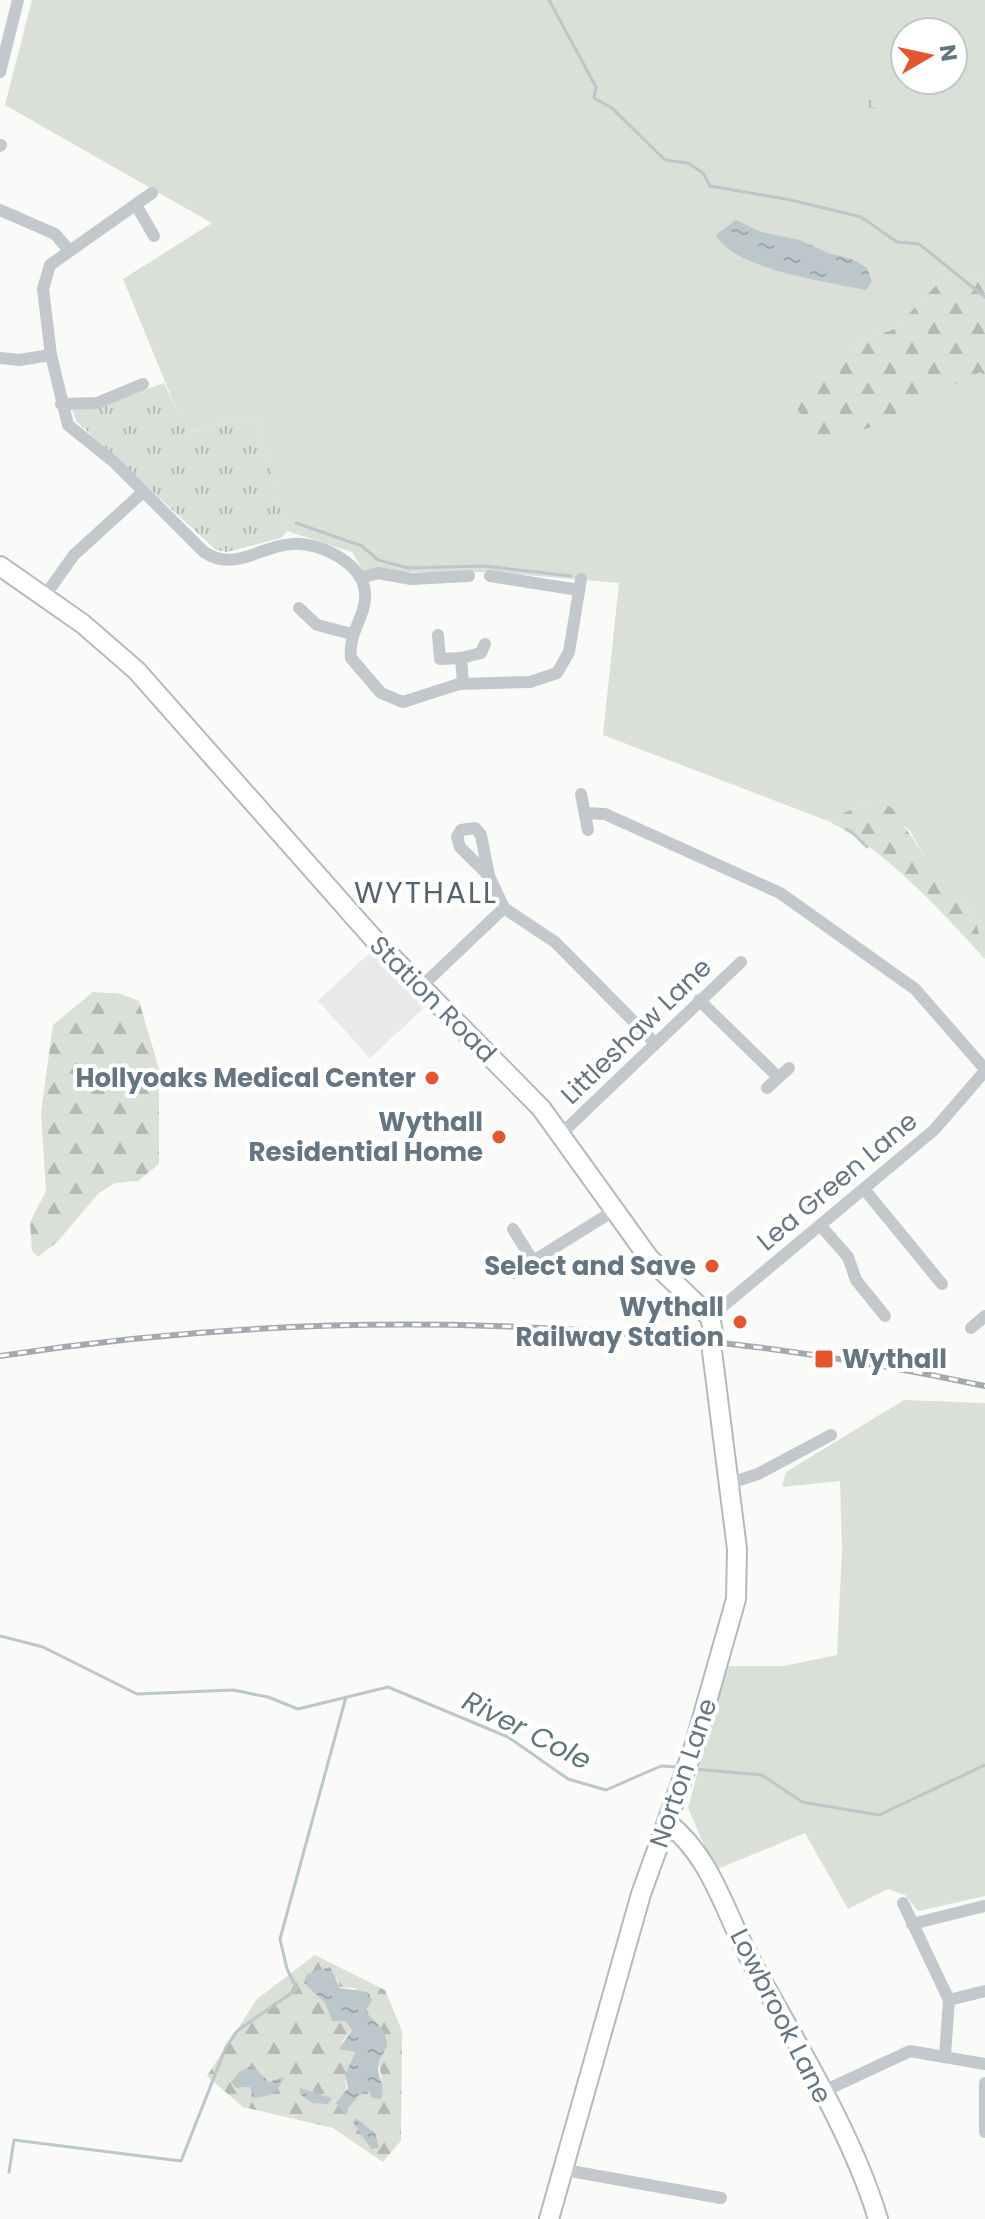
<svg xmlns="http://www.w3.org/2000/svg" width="985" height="2219" viewBox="0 0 985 2219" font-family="Poppins,sans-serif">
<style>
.built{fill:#e8e9e9}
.grass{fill:#dadfd7;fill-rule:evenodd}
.forest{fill:url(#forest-firs);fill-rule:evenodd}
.wetland{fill:url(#wetland-marsh)}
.park{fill:url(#park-tufts)}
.water{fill:url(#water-ripples)}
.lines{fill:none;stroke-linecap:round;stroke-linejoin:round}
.stream{stroke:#bbc7cb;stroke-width:3}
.secondary-casing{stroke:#b3babf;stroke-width:22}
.street{stroke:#c3c8cc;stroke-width:12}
.secondary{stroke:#fff;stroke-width:18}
.rail-casing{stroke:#a2aab0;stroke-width:6}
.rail{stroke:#fff;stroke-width:3;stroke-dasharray:9;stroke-linecap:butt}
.secondary-bridge-casing{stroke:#b3babf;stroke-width:22;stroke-linecap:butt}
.secondary-bridge{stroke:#fff;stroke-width:18}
.poi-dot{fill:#e4572e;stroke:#fff;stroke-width:3}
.labels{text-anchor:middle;stroke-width:8;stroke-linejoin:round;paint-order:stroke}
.street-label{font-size:26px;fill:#657683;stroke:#fff}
.poi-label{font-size:26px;font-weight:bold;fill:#657683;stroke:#fff;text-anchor:end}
.water-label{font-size:28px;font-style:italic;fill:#60757c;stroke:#fff}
.quarter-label{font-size:30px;letter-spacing:2px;fill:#57646e;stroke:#fff}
</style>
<defs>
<pattern id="forest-firs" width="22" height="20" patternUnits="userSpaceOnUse" patternTransform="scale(2)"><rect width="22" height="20" fill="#dadfd7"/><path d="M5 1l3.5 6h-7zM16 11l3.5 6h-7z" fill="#b4b9b4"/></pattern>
<pattern id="wetland-marsh" width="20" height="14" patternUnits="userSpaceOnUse" patternTransform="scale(2)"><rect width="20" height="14" fill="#dadfd7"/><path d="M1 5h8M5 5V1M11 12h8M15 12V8" fill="none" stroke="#b4b9b4"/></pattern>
<pattern id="park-tufts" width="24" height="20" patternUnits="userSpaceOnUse" patternTransform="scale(2)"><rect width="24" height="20" fill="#dadfd7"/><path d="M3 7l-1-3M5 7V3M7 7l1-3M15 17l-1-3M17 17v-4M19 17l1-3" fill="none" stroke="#b4b9b4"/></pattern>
<pattern id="water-ripples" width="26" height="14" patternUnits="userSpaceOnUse" patternTransform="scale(2)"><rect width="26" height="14" fill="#bbc7cb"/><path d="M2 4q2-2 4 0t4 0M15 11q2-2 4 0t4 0" fill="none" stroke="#9ca6aa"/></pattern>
</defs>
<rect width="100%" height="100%" fill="#fafaf8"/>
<path class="built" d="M376 947 428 1004 370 1058 318 1001Z"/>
<g class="grass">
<path d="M32 0H985V275L947 274 894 329 847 347 932 393 980 372 985 376V959L973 909 931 867 910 831 874 798 828 821 603 735 619 583 490 572H364L352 552 287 531 255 415 186 433 123 279 212 223 5 105ZM905 32H953V80H905Z"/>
<path d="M904 1400 985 1403V1896L918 1911 905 1895 888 1889 848 1909 805 1833 715 1870 688 1808 727 1666H783L837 1655 842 1549 840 1481 782 1487 786 1472Z"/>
</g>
<g class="forest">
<path d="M947 274 985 275V376L980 372 871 427 816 446 797 408 812 370 847 347 894 329Z"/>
<path d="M874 798 892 808 932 867 973 909 985 959C943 913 884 848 828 821Z"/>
<path d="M93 992 121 994 139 1001 159 1069V1164L138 1181 115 1183 99 1193 57 1242 38 1257 32 1251 30 1222 46 1191 41 1112 53 1025Z"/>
<path d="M315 1955 385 1990 402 2031 401 2141 383 2162 333 2128 243 2107 207 2076 257 1999ZM336 1978 340 1987 355 1988 365 2012 387 2037 379 2064 382 2081 369 2091 364 2090 348 2108 345 2075 355 2051 342 2042 352 2030 345 2021H332L325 2003 304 1983ZM261 2077 269 2082 274 2081 252 2097 250 2087 236 2088Z"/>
</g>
<circle class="wetland" cx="872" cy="99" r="9"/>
<path class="park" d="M164 383 187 433 255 415 287 531 281 538 227 552 216 550 77 422 72 410 95 408Z"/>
<g class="water">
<path d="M736 220 761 232 800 240 828 253 852 259 867 268 872 282 866 290C830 282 734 270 716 235Z"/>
<path d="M330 1967 340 1988 368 1992 372 2000 365 2012C409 2051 373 2047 379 2074 381 2084 385 2087 381 2099L372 2098 369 2091 364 2090 348 2108 346 2116 336 2103 348 2088 345 2075 355 2052 339 2049 352 2030 345 2021H332L325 2003 304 1983 307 1974Z"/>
<path d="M249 2067 257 2070 269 2082 284 2077C276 2095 271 2096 252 2098L250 2087 236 2088 231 2082 239 2072Z"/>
<path d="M300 2088 332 2098 328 2104 312 2103 300 2094Z"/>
<path d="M355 2118 375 2133 379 2148 371 2149 353 2122Z"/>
</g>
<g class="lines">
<g class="stream">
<path d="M549 0 596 87 594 98 612 108 665 160 688 163 703 173 710 186 791 200 861 217 897 242 919 244 985 297"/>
<path d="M296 523 362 546 378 560 408 568 484 566 571 576"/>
<path d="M846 829 853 833"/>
<path d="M855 835 867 847"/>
<path d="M0 1636 43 1647 137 1694 233 1690 268 1697 298 1709 388 1687 508 1737 568 1779 606 1790 661 1766 679 1767"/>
<path d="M694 1769 762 1775 802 1802 879 1815 985 1765"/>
<path d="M9 2172 14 2140 181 2161 226 2047 237 2031 297 1989 287 1969 280 1939 346 1697"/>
</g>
<defs>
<g id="secondary">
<path d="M0 566 83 624 137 671 372 937 541 1108 649 1258 710 1317 714 1336"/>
<path d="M668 1823C711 1857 724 1910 749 1957 793 2039 851 2129 878 2219"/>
<path d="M549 2219 641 1894 694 1747 736 1599 737 1549 712 1351"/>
</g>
</defs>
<use href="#secondary" class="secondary-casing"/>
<g class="street">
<path d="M0 72 18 0"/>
<path d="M0 146 1 145"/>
<path d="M152 193 50 265 43 289 51 355 68 425 114 462 204 552C235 573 261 545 293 544 320 542 362 563 365 592 367 616 348 631 351 658L381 693 403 702 459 684 530 682 557 673 569 652 581 579"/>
<path d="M136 205 154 236"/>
<path d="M0 210 55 234 68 249"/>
<path d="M0 358 19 360 51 355"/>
<path d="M61 404 97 403 143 384"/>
<path d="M490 576 579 590"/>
<path d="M361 578 378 573 411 579 469 576"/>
<path d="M44 597 74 555 143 492"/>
<path d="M299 608 317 625 352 634"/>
<path d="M438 635 440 659 461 658"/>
<path d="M463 683 461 658 481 653 485 644"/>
<path d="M581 794 588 830"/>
<path d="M585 813 605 814 780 893 915 989 985 1069"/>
<path d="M489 876 460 847 457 837 461 830 475 828 481 835 489 876 504 908"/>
<path d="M422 986 504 908 555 942 654 1042"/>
<path d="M699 1000 778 1077"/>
<path d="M767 1088 789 1068"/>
<path d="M562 1133 741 962"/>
<path d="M864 1189 942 1284"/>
<path d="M820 1225 848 1257 856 1280 885 1316"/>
<path d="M513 1229 533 1261 615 1210"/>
<path d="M515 1273 533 1261"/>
<path d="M710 1317 934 1130 985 1071"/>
<path d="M971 1328 985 1316"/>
<path d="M727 1484 758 1474 831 1435"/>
<path d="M903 1903 949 2000 945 2055"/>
<path d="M912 1924 984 1906"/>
<path d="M949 2000 985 1991"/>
<path d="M985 2083V2132"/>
<path d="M822 2092 910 2051 985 2064"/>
<path d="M565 2170 721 2198"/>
</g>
<use href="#secondary" class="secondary"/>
<defs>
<path id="rail" d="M0 1356C328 1305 661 1317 985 1386"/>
</defs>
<use href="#rail" class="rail-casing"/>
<use href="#rail" class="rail"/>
<defs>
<path id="secondary-bridge" d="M712 1351 714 1336"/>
</defs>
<use href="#secondary-bridge" class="secondary-bridge-casing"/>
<use href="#secondary-bridge" class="secondary-bridge"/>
</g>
<g class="poi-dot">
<circle cx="432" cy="1078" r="8"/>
<circle cx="499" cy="1137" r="8"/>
<circle cx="712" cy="1266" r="8"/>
<circle cx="740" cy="1322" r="8"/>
<rect x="814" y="1349" width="20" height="20" rx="4"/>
</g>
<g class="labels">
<g class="street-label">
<text transform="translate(433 999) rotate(45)" y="9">Station Road</text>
<text transform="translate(636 1031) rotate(-44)" y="9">Littleshaw Lane</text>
<text transform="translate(837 1181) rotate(-40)" y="9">Lea Green Lane</text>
<text transform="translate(683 1773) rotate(-71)" y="9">Norton Lane</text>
<text transform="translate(781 2016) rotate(63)" y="9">Lowbrook Lane</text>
</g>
<g class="poi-label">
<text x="416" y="1087">Hollyoaks Medical Center</text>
<text x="483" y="1131">Wythall<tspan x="483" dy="30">Residential Home</tspan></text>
<text x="696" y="1275">Select and Save</text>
<text x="724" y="1316">Wythall<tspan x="724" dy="30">Railway Station</tspan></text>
<text x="842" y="1368" text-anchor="start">Wythall</text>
</g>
<g class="water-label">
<text transform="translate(527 1730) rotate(27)" y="10">River Cole</text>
</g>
<g class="quarter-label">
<text x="426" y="903">WYTHALL</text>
</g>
</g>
<g transform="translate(929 56) rotate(81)"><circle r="38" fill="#ffffff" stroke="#c1c8cd" stroke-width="2"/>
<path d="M0-6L14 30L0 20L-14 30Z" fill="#e4572e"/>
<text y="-12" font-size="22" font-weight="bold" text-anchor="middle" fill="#657683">N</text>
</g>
</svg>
